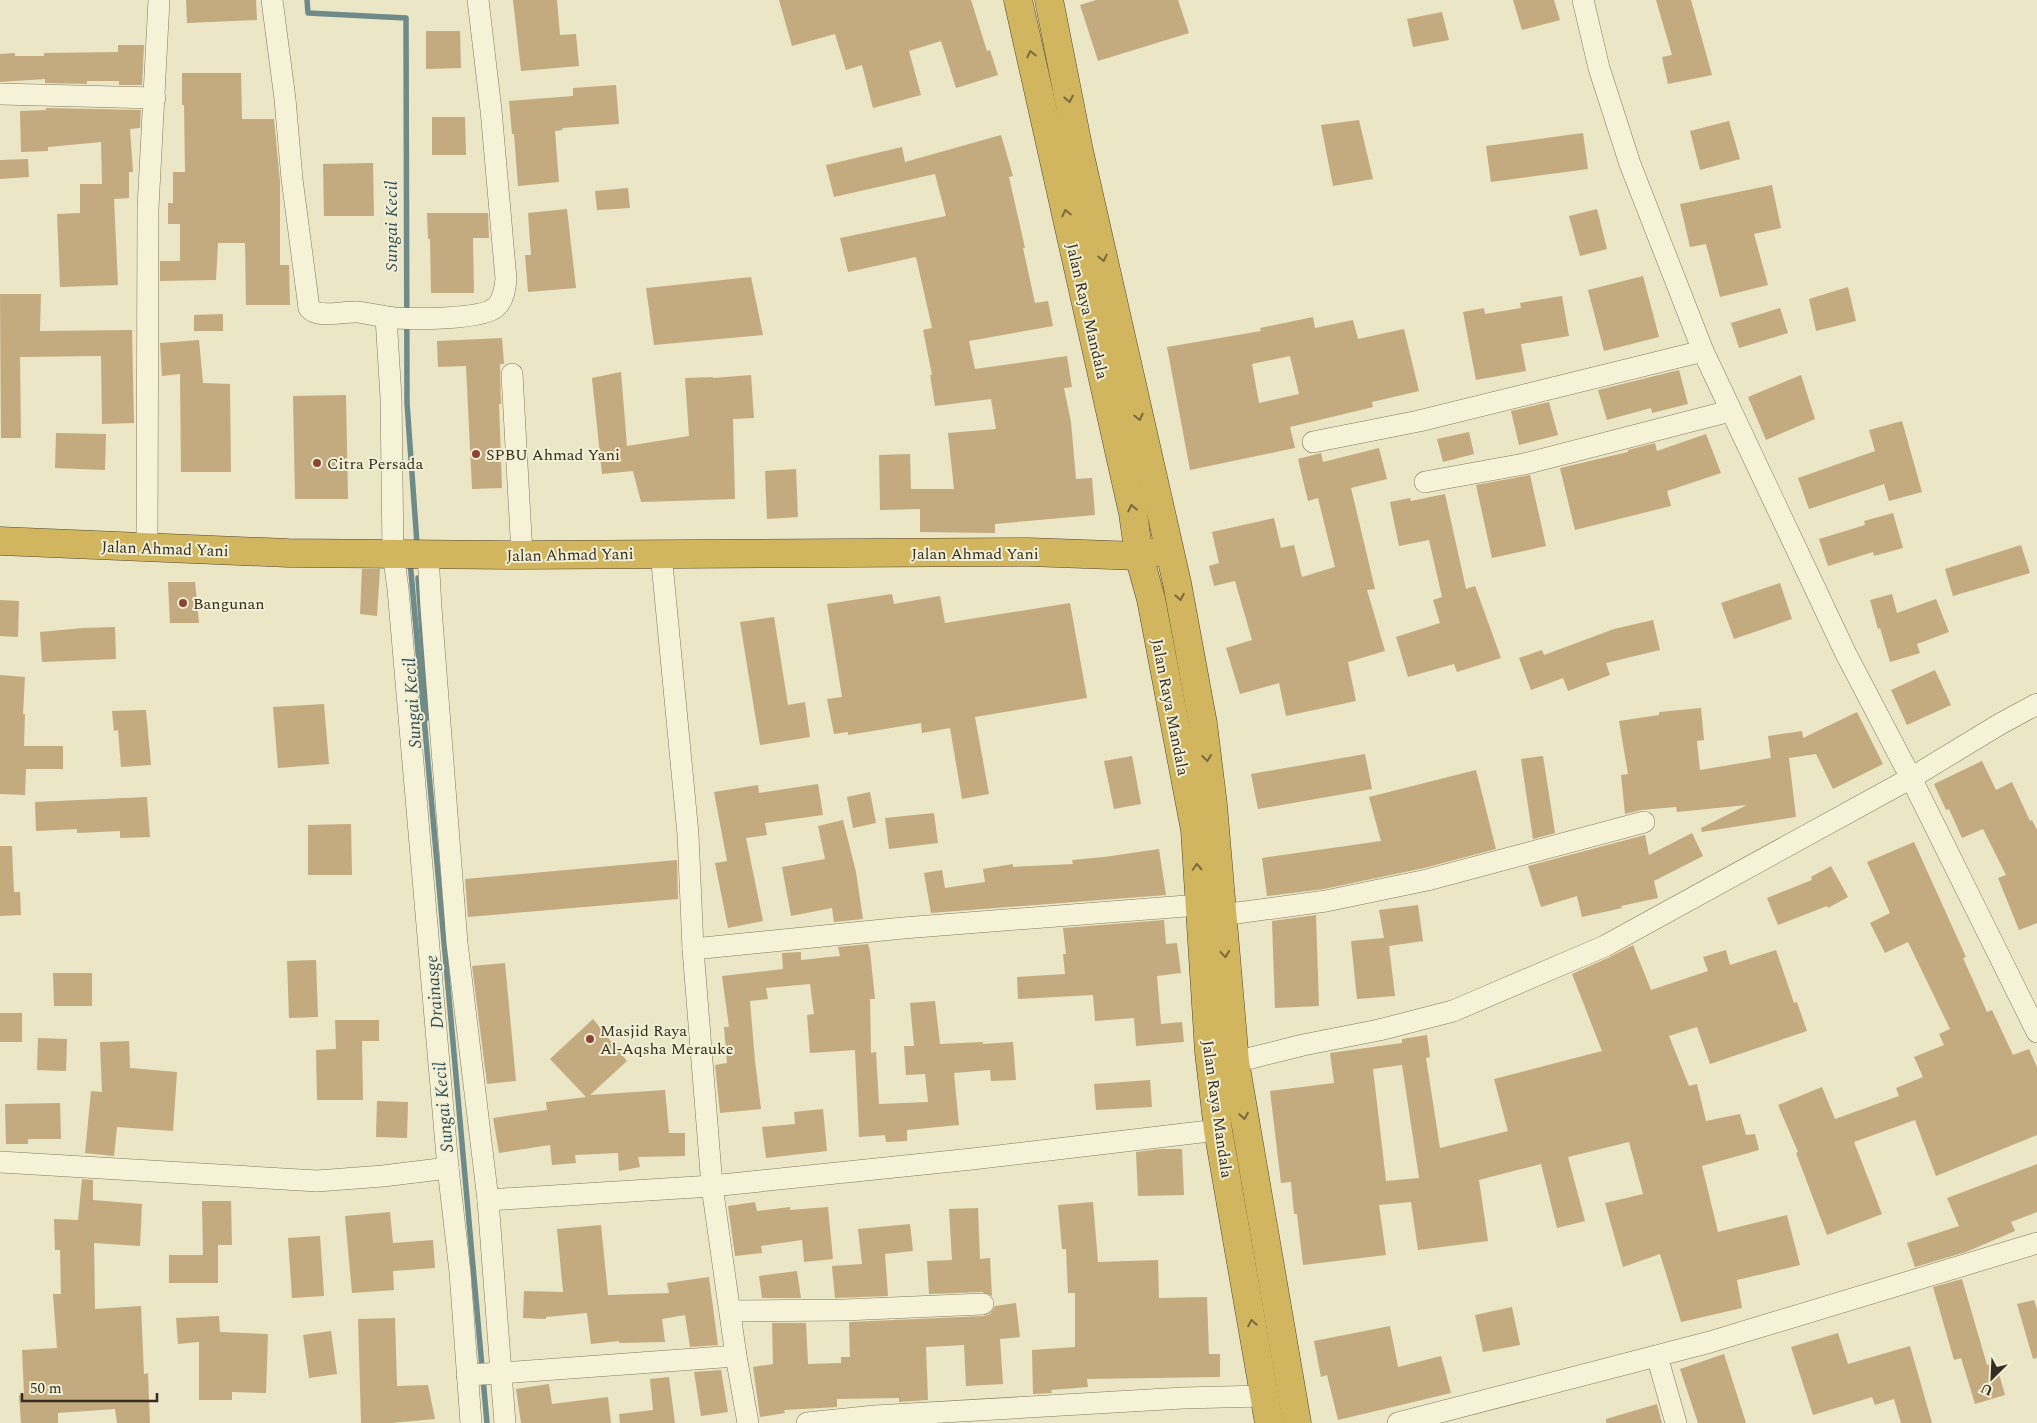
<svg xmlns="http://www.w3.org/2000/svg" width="2037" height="1423" viewBox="0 0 2037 1423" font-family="Spectral,serif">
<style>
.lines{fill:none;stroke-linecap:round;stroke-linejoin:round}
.stream{stroke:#6e8b8a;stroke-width:5.5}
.building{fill:#c4aa7f;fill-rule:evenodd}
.minor-casing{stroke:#83795d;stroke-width:22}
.highway-casing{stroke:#524731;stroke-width:29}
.minor{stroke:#f5f2d8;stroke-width:21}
.highway{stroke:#d1b55f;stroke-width:28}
.oneway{stroke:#7b6b3c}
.poi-dot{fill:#8d4433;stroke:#f2efd4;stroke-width:2}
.labels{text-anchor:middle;stroke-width:4;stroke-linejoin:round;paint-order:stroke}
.street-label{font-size:16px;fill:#352e20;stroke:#f2efd4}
.poi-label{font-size:16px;fill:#352e20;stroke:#f2efd4;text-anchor:start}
.water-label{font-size:18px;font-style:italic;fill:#304e53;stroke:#f2efd4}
</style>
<rect width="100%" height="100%" fill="#eae6c6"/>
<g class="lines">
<g class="stream">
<path d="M307 0 308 13 406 18 407 403 417 544"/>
<path d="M410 561 487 1423"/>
<path d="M418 578 428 718"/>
</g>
</g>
<g class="building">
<path d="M186 0H256L257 20 187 23Z"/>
<path d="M513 0H557L560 35 576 34 579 66 521 71Z"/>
<path d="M779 0H971L987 51 990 50 998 75 956 88 941 41 909 51 921 95 873 108 862 65 846 70 835 34 792 46Z"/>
<path d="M1096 0H1178L1189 33 1098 61 1080 5Z"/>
<path d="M1513 0H1554L1560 20 1522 30Z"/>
<path d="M1656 0H1691L1712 75 1668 84 1662 57 1672 55Z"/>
<path d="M1442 12 1449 40 1413 47 1407 19Z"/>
<path d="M426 31H460L461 68 426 69Z"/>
<path d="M118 45H144L142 85H119V81H87V84L45 83V79L0 82V54L15 53V56H44V53L118 52Z"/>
<path d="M182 73H241L242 119H274L280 182V265H289L290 305H246L245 243H218L216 280 160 281V261H180V224H168V203H173V172H185L184 105H182Z"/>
<path d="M616 85 619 124 562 128 563 130 555 131 559 182 518 186 514 134H512L509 101 573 96V88Z"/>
<path d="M46 108 141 110 140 128 130 129 133 172H129V198L114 199 118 285 60 287 57 214 80 213V184H102L101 142 48 147V151L21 152 20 111 46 110Z"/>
<path d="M432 117H465L466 155H432Z"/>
<path d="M1359 120 1373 179 1333 186 1321 125Z"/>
<path d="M1729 121 1740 159 1700 170 1690 131Z"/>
<path d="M1583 133 1588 169 1491 182 1486 146Z"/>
<path d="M1001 135 1013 176 1009 177 1025 248H1023L1035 303 1048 301 1053 326 969 341 975 369 1067 356 1072 387 1064 388 1071 422 1076 479 1092 478 1095 515 995 524V533L920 532V509L880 510 879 455 910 454 911 489H954L948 433 996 429 991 399 935 406 930 375H932L923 330 932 328 916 257 848 272 840 238 946 216 935 174 834 197 826 165 902 147 905 162Z"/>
<path d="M28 159 29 177 0 179V160Z"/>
<path d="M373 163 374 216H324L323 164Z"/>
<path d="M1772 185 1781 228 1754 234 1768 285 1720 297 1706 244 1690 247 1680 204Z"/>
<path d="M628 188 630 208 597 210 595 191Z"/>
<path d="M567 209 576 288 528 292 525 255H531L528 213Z"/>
<path d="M1597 209 1607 249 1580 256 1569 216Z"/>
<path d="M427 213H488L489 238H473L474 293H431L430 239H428Z"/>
<path d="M1643 276 1659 337 1604 351 1588 290Z"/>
<path d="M751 277 763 335 654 345 646 288Z"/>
<path d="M1848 287 1856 321 1816 331 1809 299Z"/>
<path d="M0 294H41L40 331 132 330 134 423 102 424 101 356 20 357 21 438H1Z"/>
<path d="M1562 296 1569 336 1521 344 1526 371 1476 380 1463 312 1484 308 1485 314 1521 308 1520 303Z"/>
<path d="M1780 308 1788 333 1739 348 1731 323Z"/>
<path d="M223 314V331H194V315Z"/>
<path d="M1313 317 1315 328 1353 320 1358 339 1404 329 1419 391 1372 402 1373 407 1290 427 1295 448 1190 470 1167 347 1261 331 1260 328ZM1290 356 1299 394 1259 403 1252 364Z"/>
<path d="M502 338 504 364H500L501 404H499L502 488 472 489 466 366 438 367 437 341Z"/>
<path d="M199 340 203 383 230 384 231 472H181L180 374 162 376 160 343Z"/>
<path d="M1679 370 1688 404 1652 413 1651 408 1607 420 1598 390Z"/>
<path d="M621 372 627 446 689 436 685 378 713 377V378L751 375 754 418 733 419 735 499 641 502 633 471 602 474 592 378Z"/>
<path d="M1801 375 1815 419 1766 440 1748 397Z"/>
<path d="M346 395 348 499H295L293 396Z"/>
<path d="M1549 402 1558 435 1519 445 1511 411Z"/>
<path d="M1902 421 1922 492 1889 501 1884 484 1809 509 1798 478 1875 451 1869 430Z"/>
<path d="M1469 432 1474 454 1443 462 1437 439Z"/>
<path d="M56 433 106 434 105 470 55 468Z"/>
<path d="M1706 434 1721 473 1667 491 1671 506 1575 530 1560 468 1628 452V450L1655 443 1657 451Z"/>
<path d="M1379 448 1387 479 1351 488 1375 589 1367 590 1385 651 1348 662 1356 701 1286 716 1279 683 1240 694 1226 648 1252 640 1235 581 1214 586 1209 566 1219 563 1212 532 1274 518 1281 548 1294 545 1302 577 1335 567 1318 498 1308 501 1298 459 1321 453 1323 462Z"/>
<path d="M796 469 798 517 767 519 765 471Z"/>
<path d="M1530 475 1546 546 1492 558 1476 485Z"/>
<path d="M1445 494 1466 589 1475 586 1501 658 1457 672 1454 664 1408 677 1396 637 1440 623 1433 600 1442 597 1429 540 1399 546 1390 502 1410 498 1411 501Z"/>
<path d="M1893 513 1903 548 1874 556 1873 552 1828 566 1819 539 1865 525 1864 521Z"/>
<path d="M2021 545 2030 573 1953 596 1945 569Z"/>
<path d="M362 569H380L377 616 360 614Z"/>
<path d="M168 582H195L199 623H170Z"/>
<path d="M1780 583 1792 619 1734 639 1721 603Z"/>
<path d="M892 594 894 604 940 596 945 623 1070 603 1087 698 975 717 989 794 962 799 950 728 922 733 921 723 848 735V732L834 734 827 699 842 697 827 604Z"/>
<path d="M1892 594 1897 613 1936 599 1949 632 1917 644 1920 653 1890 662 1880 628 1878 629 1870 600Z"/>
<path d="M0 600 19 601 18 637 0 636Z"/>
<path d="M774 617 788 705 805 702 810 737 760 745 740 622Z"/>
<path d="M1653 620 1660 650 1606 663 1610 675 1568 691 1563 678 1531 690 1519 658 1542 650 1544 655 1614 629Z"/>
<path d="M115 627 116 659 42 662 40 632 83 628Z"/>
<path d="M1935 670 1951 705 1907 725 1891 690Z"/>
<path d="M0 675 25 677 23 714H25L24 746H63V769H26L25 795 0 794Z"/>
<path d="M324 704 329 764 278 768 273 707Z"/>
<path d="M1701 708 1704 740 1697 741 1700 770 1771 758 1768 736 1802 731 1803 738 1857 712 1883 764 1833 789 1816 754 1789 758 1796 817 1702 832 1701 828 1747 805 1677 812 1676 807 1641 810 1625 814 1621 775 1628 774 1619 721 1659 715V712Z"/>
<path d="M146 710 151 765 121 767 118 730 114 731 112 711Z"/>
<path d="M1365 754 1372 789 1258 809 1251 774Z"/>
<path d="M1132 756 1141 804 1114 809 1104 761Z"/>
<path d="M1543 756 1555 833 1533 839 1521 759Z"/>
<path d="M1982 761 1996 790 2012 782 2030 821 2032 820 2037 830V923L2019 930 1998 878 2006 875 1983 829 1962 838 1949 809 1946 810 1934 784Z"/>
<path d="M1476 770 1496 849 1424 868 1324 889 1267 896 1262 858 1381 841 1369 797Z"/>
<path d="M818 784 823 815 765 823 767 835 746 838 763 921 728 928 715 863 727 861 714 792 758 785 759 793Z"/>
<path d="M870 792 876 823 853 828 847 797Z"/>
<path d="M147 797 150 837 120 838V831L77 833V829L36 831 35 802Z"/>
<path d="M934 813 938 843 889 849 885 818Z"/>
<path d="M843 820 856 872 863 919 834 922 832 908 791 916 782 867 825 859 818 826Z"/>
<path d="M351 824 352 875H308V825Z"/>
<path d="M1692 833 1703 856 1654 881 1658 898 1621 906 1622 908 1582 917 1577 896 1541 907 1528 866 1645 835 1649 855Z"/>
<path d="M1914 842 1966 957 1963 958 1987 1012 1992 1010 2013 1055 2029 1049 2037 1067V1135L1936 1176 1915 1120 1854 1142 1882 1214 1827 1235 1796 1153 1798 1152 1778 1105 1822 1087 1835 1119 1899 1096 1896 1088 1923 1077 1914 1057 1944 1045 1939 1034 1950 1029 1908 942 1885 953 1870 923 1890 913 1867 862Z"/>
<path d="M0 846H12L14 892H20L21 915 0 916Z"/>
<path d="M1159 849 1166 895 931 913 924 873 942 870 945 888 985 882 983 869 1013 864V867L1073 864 1072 860 1104 857Z"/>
<path d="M677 860 678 899 468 917 465 879Z"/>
<path d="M1831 866 1848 897 1828 908 1827 906 1778 925 1767 898 1812 880 1811 877Z"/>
<path d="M1418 905 1423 941 1389 946 1395 996 1357 999 1351 941 1384 938 1379 910Z"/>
<path d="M1316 915 1319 1006 1275 1008 1272 921Z"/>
<path d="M1164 920 1166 944 1177 943 1181 973 1157 976 1161 1024 1182 1022 1184 1042 1136 1046 1134 1018 1095 1021 1093 995 1018 999 1017 977 1065 974 1063 954H1066L1063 928Z"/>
<path d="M868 944 870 951 875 999H870L871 1053 876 1052 879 1104 928 1102 925 1074 906 1075 904 1046H914L910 1003 935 1001 940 1044 983 1042V1044L1013 1042 1016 1080 991 1081 990 1070 954 1073 959 1125 907 1130V1141L886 1142 885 1135 859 1137 855 1050 810 1053 807 1015 814 1014 810 984 766 988 768 999 750 1001 755 1061 761 1109 720 1113 715 1065 727 1063 724 1027H729L722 976 783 969 782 953 801 952V960L840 956 838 947Z"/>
<path d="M1633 945 1651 990 1708 971 1703 957 1726 950 1730 965 1776 950 1794 1003 1797 1002 1807 1031 1710 1064 1697 1027 1669 1036 1689 1086 1697 1084 1706 1121 1740 1114 1746 1135 1755 1134 1759 1150 1702 1166 1718 1232 1787 1215 1800 1265 1737 1280 1742 1308 1681 1322 1660 1254 1623 1267 1605 1203 1643 1194 1629 1142 1568 1157 1585 1221 1557 1228 1541 1164 1479 1180 1488 1241 1418 1250 1411 1202 1379 1205 1386 1255 1303 1265 1297 1214H1294L1291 1182 1281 1183 1270 1091 1334 1083 1330 1053 1402 1043V1039L1427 1035 1430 1057 1426 1058 1440 1148 1508 1131 1494 1079 1602 1051 1572 974 1610 957ZM1402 1065 1419 1178 1386 1181 1373 1069Z"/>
<path d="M316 960 318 1017 289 1018 287 961Z"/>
<path d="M505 963 516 1081 487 1084 472 966Z"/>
<path d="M53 973H92V1006H54Z"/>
<rect x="0" y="1013" width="22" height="29"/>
<path d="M593 1019 627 1061 590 1095 665 1090 669 1133H685V1156L638 1157 640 1167 619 1171 618 1153 575 1155 576 1163 552 1165 550 1145 499 1153 493 1118 547 1110 546 1102 586 1097 550 1059Z"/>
<path d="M335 1020H379V1041H362L363 1100H317L316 1050 336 1049Z"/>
<path d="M38 1038 67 1039 66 1071 37 1070Z"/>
<path d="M129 1041 130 1068 177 1072 173 1131 117 1127 114 1156 85 1153 91 1091 102 1092 100 1042Z"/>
<path d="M1150 1080 1152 1107 1096 1110 1094 1084Z"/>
<path d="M377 1101 408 1102 407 1138 376 1137Z"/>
<path d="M60 1103 61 1139H28V1144H6L5 1104Z"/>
<path d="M823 1109 827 1151 766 1158 762 1127 795 1124 794 1112Z"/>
<path d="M1160 1149H1182L1184 1195 1138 1196 1136 1152Z"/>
<path d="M2037 1164V1212L2011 1222 2015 1231 1966 1252 1915 1267 1907 1243 1959 1226 1947 1198Z"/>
<path d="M82 1179 93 1180V1200L142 1204 140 1246 94 1243 95 1309 141 1306 144 1374 148 1373 150 1423H117L115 1409 58 1413V1423H21L19 1395 24 1394 22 1350 57 1348 53 1294H61L60 1250H55L54 1219 78 1220Z"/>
<path d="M202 1201H231L232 1245H218V1283H169V1255H203Z"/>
<path d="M755 1202 757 1211 790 1207V1210L828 1207 833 1259 804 1262 802 1240 761 1246 762 1253 735 1256 728 1206Z"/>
<path d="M1093 1202 1098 1262 1158 1260 1159 1298 1207 1297 1209 1354H1220V1377L1087 1379 1088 1387 1051 1390 1052 1393 1033 1394 1032 1350 1075 1347V1293H1068L1066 1249H1062L1058 1205Z"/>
<path d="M978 1208 980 1259 990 1258 992 1296 982 1292 929 1294 927 1261 952 1260 949 1209Z"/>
<path d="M390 1212 393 1243 433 1240 435 1268 393 1271 394 1290 352 1293 345 1216Z"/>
<path d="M910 1224 913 1251 885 1254 888 1296 835 1298 832 1266 862 1264 858 1229Z"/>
<path d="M601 1225 608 1295 669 1293 667 1283 709 1277 718 1345 690 1347 685 1315 662 1319 665 1342 619 1343V1341L591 1344 587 1313 546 1317V1319L523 1318 524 1291 563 1292 557 1229Z"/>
<path d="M320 1236 324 1296 292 1298 288 1238Z"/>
<path d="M797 1271 801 1298H762L759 1276Z"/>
<path d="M1962 1279 1987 1365 1996 1363 2005 1395 1975 1404 1961 1358 1954 1360 1933 1287Z"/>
<path d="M2034 1300 2037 1309V1358L2033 1359 2017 1304Z"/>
<path d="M1016 1303 1020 1337 1000 1339 1003 1384 966 1386 964 1345 926 1347 928 1400 899 1402V1398L837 1399V1407L784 1410 785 1413 760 1417 753 1367 773 1364 772 1323H806L808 1364 841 1363V1357H850L849 1322 984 1316 990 1314 995 1306Z"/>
<path d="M1512 1307 1520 1345 1483 1352 1475 1315Z"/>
<path d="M219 1316 220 1332 268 1334 266 1393 232 1392V1400H199V1342L178 1344 176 1318Z"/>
<path d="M395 1318 397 1386 428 1385 435 1419 391 1423H361L358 1319Z"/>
<path d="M1390 1326 1398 1367 1441 1356 1451 1393 1338 1420 1327 1375 1321 1377 1314 1341Z"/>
<path d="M331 1331 337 1374 309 1378 303 1335Z"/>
<path d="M1838 1333 1848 1364 1910 1346 1932 1423H1901L1894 1399 1875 1405 1872 1397 1813 1415 1791 1347Z"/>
<path d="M1724 1354 1746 1423H1698L1680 1369Z"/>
<path d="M721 1370 728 1412 701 1416 694 1372Z"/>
<path d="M669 1377 675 1423H620L619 1414 653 1410 650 1379Z"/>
<path d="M549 1384 552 1404 608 1397 611 1423H521L516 1389Z"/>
<path d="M1657 1404 1662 1423H1606V1419Z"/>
</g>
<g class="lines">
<defs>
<g id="minor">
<path d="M272 0 285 99 292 179 309 308C318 319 343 311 357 312 369 313 382 317 395 318 414 319 482 320 496 307 504 300 505 288 506 279L491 110 478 0"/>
<path d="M1583 0 1599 68 1630 164 1703 351 1846 654 1911 778 2037 1032"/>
<path d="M0 94 155 98"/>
<path d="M512 374 522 555"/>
<path d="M1313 442 1419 421 1703 351"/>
<path d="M1425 482 1524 464 1730 411"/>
<path d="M147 548 148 208 159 0"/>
<path d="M661 553 688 834 693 949 712 1186 736 1356 748 1423"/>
<path d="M428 554 431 608 457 943 488 1200 712 1186 972 1159 1218 1130"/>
<path d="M1222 915 1326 901 1427 880 1644 822"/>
<path d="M693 949 903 928 1199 905"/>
<path d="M1235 1062 1303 1045 1379 1030 1453 1011 1605 946 1911 778 2000 724 2037 704"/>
<path d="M0 1162 317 1181 383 1176 448 1168 398 589 393 553 391 398 386 317"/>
<path d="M448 1168 460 1272 471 1423"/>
<path d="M488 1200 501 1373 736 1356"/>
<path d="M730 1311 844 1310 983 1304"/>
<path d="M1657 1356 1676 1423"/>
<path d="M467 1375 501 1373 505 1423"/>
<path d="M807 1423 875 1416 1183 1398 1263 1396"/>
<path d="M1398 1423 1710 1342 2037 1243"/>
</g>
<g id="highway">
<path d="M1018 0 1133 513 1139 556 1151 599 1195 830 1209 1052 1218 1130 1269 1423"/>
<path d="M1049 0 1079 151 1177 583 1203 724 1213 805 1235 1062 1297 1423"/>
<path d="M0 541 288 553 522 555 1028 552 1139 556 1158 552"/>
</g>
</defs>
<use href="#minor" class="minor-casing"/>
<use href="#highway" class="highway-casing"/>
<use href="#minor" class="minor"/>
<use href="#highway" class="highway"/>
</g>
<defs><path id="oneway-chevron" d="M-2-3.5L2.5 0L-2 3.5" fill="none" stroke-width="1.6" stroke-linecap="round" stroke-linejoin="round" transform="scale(1.25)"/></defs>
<g class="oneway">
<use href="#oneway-chevron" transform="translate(1031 54) rotate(-103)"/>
<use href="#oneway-chevron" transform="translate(1069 99) rotate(79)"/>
<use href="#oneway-chevron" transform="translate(1066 213) rotate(-103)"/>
<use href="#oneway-chevron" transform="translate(1103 258) rotate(77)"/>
<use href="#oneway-chevron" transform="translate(1139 417) rotate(77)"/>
<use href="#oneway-chevron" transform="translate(1132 508) rotate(-102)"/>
<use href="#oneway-chevron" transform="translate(1180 597) rotate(80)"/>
<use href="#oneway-chevron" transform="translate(1207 758) rotate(83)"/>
<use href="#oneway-chevron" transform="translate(1197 867) rotate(-93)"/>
<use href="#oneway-chevron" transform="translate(1225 954) rotate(85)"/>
<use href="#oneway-chevron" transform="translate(1244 1116) rotate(80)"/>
<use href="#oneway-chevron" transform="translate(1252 1323) rotate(-100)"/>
</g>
<g class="poi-dot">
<circle cx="476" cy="454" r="5"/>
<circle cx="317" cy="463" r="5"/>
<circle cx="183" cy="603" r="5"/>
<circle cx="590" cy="1039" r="5"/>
</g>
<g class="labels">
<g class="street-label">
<text transform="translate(1088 311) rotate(77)" y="6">Jalan Raya Mandala</text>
<text transform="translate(165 548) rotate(2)" y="6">Jalan Ahmad Yani</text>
<text x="975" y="559">Jalan Ahmad Yani</text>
<text transform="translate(570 554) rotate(-1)" y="6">Jalan Ahmad Yani</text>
<text transform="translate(1171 707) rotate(79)" y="6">Jalan Raya Mandala</text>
<text transform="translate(1218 1109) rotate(82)" y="6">Jalan Raya Mandala</text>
</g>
<g class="poi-label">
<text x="486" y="460">SPBU Ahmad Yani</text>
<text x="327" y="469">Citra Persada</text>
<text x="193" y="609">Bangunan</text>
<text x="600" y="1036">Masjid Raya<tspan x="600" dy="18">Al-Aqsha Merauke</tspan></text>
</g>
<g class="water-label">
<text transform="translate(391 226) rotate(-90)" y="6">Sungai Kecil</text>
<text transform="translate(412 703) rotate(-94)" y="6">Sungai Kecil</text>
<text transform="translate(434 992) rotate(-95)" y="6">Drainasge</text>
<text transform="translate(443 1107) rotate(-95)" y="6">Sungai Kecil</text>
</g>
</g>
<g transform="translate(1992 1378) rotate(204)" stroke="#f2efd4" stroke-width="4" paint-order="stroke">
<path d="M0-4L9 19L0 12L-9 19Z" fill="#352e20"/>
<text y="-8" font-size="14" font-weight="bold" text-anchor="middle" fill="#352e20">U</text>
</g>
<path d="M22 1393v8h135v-8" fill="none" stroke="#352e20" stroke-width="2.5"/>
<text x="30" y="1393" font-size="15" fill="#352e20" stroke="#f2efd4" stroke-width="4" paint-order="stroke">50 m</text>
</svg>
